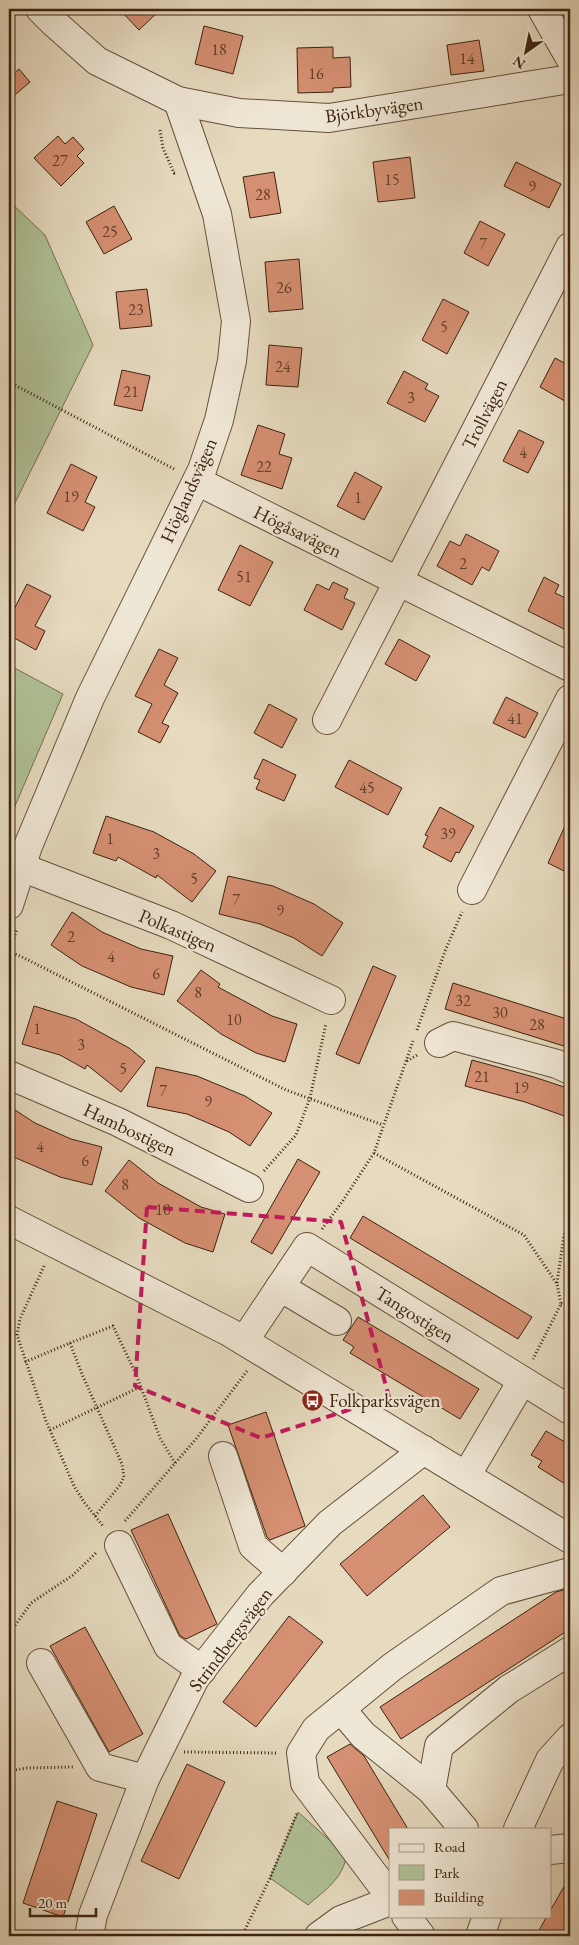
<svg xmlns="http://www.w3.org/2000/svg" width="579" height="1945" viewBox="0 0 579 1945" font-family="'EB Garamond',serif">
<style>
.green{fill:#b0c196;stroke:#767252}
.building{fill:#d58f72;stroke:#3c220f}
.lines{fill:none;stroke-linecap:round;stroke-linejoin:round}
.minor-casing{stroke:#66503b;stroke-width:30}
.path{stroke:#3c220f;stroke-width:3;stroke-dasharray:1 2.5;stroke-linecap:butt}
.minor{stroke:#efe7d5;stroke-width:28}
.marked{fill:none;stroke:#c2185b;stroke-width:4;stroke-dasharray:10 6;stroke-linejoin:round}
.labels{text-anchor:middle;stroke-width:4.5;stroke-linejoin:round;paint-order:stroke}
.number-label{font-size:16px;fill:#623d28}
.street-label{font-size:19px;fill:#3c220f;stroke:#efe7d5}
.poi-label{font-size:19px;fill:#3c220f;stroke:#efe7d5;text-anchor:start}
</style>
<rect width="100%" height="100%" fill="#e6dabf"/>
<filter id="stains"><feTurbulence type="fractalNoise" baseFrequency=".004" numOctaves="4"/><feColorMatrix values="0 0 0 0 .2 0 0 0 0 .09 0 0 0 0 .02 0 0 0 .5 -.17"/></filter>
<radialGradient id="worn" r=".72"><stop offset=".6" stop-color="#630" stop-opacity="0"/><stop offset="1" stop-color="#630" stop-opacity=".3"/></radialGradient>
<g class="green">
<path d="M9 201 45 235 93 345 9 515Z"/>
<path d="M9 665 63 694 9 820Z"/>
<path d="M298 1812 346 1855C345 1877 323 1892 308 1905L270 1878Z"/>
</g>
<g class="building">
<path d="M119 9H161L139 30Z"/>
<path d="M204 26 243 36 233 74 195 64Z"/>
<path d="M479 40 484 71 451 75 447 45Z"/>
<path d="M333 47V58L350 57 351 87 333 88V92L298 93 297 48Z"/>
<path d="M19 69 30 82 9 100V78Z"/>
<path d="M58 136 65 144 73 137 84 149 77 156 84 163 61 186 34 158Z"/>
<path d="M410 157 415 198 378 202 373 162Z"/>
<path d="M516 162 561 184 549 208 504 186Z"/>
<path d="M274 172 281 213 250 218 243 177Z"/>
<path d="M114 206 132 239 104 254 86 222Z"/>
<path d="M480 221 505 234 488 266 464 253Z"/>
<path d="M299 259 303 309 269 312 265 262Z"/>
<path d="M147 289 152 326 120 329 116 292Z"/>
<path d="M443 299 469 312 447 354 422 340Z"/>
<path d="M269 345 302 348 298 387 266 385Z"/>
<path d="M555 358 570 366V404L540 387Z"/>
<path d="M122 370 150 376 142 411 114 405Z"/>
<path d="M404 371 428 384 425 389 439 396 425 422 387 403Z"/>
<path d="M258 425 285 434 279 454 292 458 282 489 241 475Z"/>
<path d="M519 430 544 442 528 473 503 461Z"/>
<path d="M71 464 97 477 85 502 95 507 83 531 47 513Z"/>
<path d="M355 472 382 487 364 520 337 506Z"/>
<path d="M466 534 499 551 489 571 482 567 472 585 437 566 450 541 460 546Z"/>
<path d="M240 545 273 562 250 606 218 590Z"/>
<path d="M544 577 559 585 555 593 570 600V632L528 611Z"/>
<path d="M333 582 348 589 344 598 355 603 342 630 304 610 317 584 329 590Z"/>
<path d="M27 584 51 596 35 626 45 631 36 650 9 635V619Z"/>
<path d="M399 639 430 656 416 681 385 664Z"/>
<path d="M159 649 178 658 164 685 178 693 162 723 169 726 160 743 138 732 152 704 135 696Z"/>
<path d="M506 697 538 713 525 738 493 723Z"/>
<path d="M269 704 297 719 282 748 254 733Z"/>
<path d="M263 759 296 775 284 801 256 789 260 780 254 778Z"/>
<path d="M349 760 402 788 388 815 335 787Z"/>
<path d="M440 807 474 826 459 853 456 852 451 862 423 847 428 836 425 835Z"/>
<path d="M570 815V874L548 863Z"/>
<path d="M106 816 154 832 194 854 216 871 192 902 157 875 156 878 118 857 116 861 93 853Z"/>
<path d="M228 876 273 886 314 904 343 923 322 956 294 938 260 924 219 914Z"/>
<path d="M72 912 102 932 141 949 173 956 164 995 131 987 82 966 51 945Z"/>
<path d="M373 966 396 976 359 1064 336 1054Z"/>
<path d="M201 970 220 984 218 987 272 1016 297 1024 285 1062 256 1053 221 1034 177 1001Z"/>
<path d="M453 983 570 1020V1048L445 1009Z"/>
<path d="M34 1006 76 1019 129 1048 145 1061 121 1092 87 1065 85 1069 60 1055 22 1044Z"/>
<path d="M472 1060 534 1077 570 1089V1118L525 1102 465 1086Z"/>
<path d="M156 1067 197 1076 245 1096 272 1113 250 1146 229 1132 187 1114 147 1106Z"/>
<path d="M9 1106 35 1123 71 1139 102 1147 92 1185 60 1177 9 1155Z"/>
<path d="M298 1159 320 1172 272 1254 251 1242Z"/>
<path d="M129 1160 158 1183 201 1207 225 1214 213 1252 185 1243 139 1218 105 1191Z"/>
<path d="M363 1216 532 1317 518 1339 350 1238Z"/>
<path d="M358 1317 479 1389 460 1419 350 1353 354 1347 343 1340Z"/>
<path d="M266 1412 305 1526 270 1540 267 1537 228 1425Z"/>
<path d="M546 1431 570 1445V1487L538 1467 542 1461 531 1455Z"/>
<path d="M423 1495 450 1527 367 1596 340 1564Z"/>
<path d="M168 1514 217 1624 186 1639 180 1636 131 1530Z"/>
<path d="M570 1588V1629L401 1739 380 1707 556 1592Z"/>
<path d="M289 1616 323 1642 256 1727 223 1702Z"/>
<path d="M85 1627 143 1734 109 1752 50 1646Z"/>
<path d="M350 1744 364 1756 408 1829H390V1861L327 1757Z"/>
<path d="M187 1764 225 1782 179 1879 141 1861Z"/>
<path d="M57 1801 97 1814 63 1917 23 1903Z"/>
<path d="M570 1876V1936H536L547 1916H550V1911Z"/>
</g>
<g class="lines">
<defs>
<g id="minor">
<path d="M40 9 53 22 97 61 178 101 239 113 329 118 570 79"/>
<path d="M542 9 570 58"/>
<path d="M197 481 570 667"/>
<path d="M327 720 570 247"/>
<path d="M21 867 171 925 331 1000"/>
<path d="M472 890 570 699"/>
<path d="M9 905 28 846 90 698 202 470 219 420 232 361 236 321 217 214 178 101"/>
<path d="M439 1043 453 1036 557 1064 570 1070"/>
<path d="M9 1075 118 1122 249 1188"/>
<path d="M9 1220 229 1332 570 1539"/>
<path d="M280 1287 337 1321"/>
<path d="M244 1341 307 1247 570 1410"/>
<path d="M223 1456 253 1546 283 1572"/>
<path d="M466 1476 522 1381"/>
<path d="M119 1545 168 1646 202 1670"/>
<path d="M41 1663 100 1767 145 1779"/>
<path d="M341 1709 363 1735 431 1790"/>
<path d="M464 1829 431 1790 439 1746 509 1689 570 1651"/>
<path d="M518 1829 550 1760 570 1738"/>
<path d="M550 1850 570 1848"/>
<path d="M390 1896 305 1783 301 1753 316 1729 392 1667 501 1591 570 1572"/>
<path d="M406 1916 421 1936"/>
<path d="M89 1936 93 1915 145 1779 195 1678 260 1595 330 1523 424 1450"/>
<path d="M319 1936 341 1920 390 1901"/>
<path d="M480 1936 487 1916"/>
</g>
</defs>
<use href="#minor" class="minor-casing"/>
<g class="path">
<path d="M160 130 163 148 174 173 177 172"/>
<path d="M9 382 176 470"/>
<path d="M9 952 20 956 286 1090 383 1125"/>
<path d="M9 955 17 929"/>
<path d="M417 1030 445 951 462 912"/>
<path d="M407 1061 419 1054"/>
<path d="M374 1153 524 1235 557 1284 561 1304 533 1359"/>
<path d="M264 1171 296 1135 310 1098 326 1023"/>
<path d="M322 1229 342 1202 374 1153 413 1041"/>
<path d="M44 1266 20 1319 17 1335 46 1421 74 1486 84 1502 103 1526"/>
<path d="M557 1283 564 1235 570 1222"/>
<path d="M561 1304 570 1307"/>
<path d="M70 1343 113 1326 136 1374 160 1438 175 1463"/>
<path d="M25 1362 70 1343 82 1374 122 1464 124 1477 120 1485 95 1516"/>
<path d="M50 1430 140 1387"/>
<path d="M125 1521 196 1439 247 1371"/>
<path d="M9 1634 31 1603 73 1575 97 1552"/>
<path d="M184 1752 278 1753"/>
<path d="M9 1771 27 1768 73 1767"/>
<path d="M242 1936 270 1878 297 1813"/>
</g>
<use href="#minor" class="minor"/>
</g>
<path class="marked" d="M147 1207 341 1222 389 1397 261 1438 135 1386Z"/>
<defs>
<symbol id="bus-disc" viewBox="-11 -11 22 22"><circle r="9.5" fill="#8f2418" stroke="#efe7d5"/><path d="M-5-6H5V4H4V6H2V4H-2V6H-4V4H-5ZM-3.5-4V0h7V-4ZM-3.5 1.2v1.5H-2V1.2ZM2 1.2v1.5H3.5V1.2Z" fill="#fff"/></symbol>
</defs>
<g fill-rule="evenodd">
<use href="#bus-disc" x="300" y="1388" width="25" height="25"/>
</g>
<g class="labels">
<g class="number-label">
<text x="219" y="55">18</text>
<text x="467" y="64">14</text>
<text x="316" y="79">16</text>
<text x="60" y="166">27</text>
<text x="392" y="185">15</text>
<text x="532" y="192">9</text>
<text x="263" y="200">28</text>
<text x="110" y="237">25</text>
<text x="483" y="249">7</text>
<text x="284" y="293">26</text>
<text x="136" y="315">23</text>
<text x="444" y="332">5</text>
<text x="283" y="372">24</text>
<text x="131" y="397">21</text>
<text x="411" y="403">3</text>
<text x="523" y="458">4</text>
<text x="264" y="472">22</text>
<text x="71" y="502">19</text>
<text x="358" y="503">1</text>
<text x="463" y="569">2</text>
<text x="244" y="582">51</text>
<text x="515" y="724">41</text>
<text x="367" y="793">45</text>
<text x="448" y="839">39</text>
<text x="110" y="844">1</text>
<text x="156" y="859">3</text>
<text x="194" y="884">5</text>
<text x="236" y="905">7</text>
<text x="280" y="916">9</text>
<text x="71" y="942">2</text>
<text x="111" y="962">4</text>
<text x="156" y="979">6</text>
<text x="198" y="998">8</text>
<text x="463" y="1006">32</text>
<text x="500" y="1018">30</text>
<text x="234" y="1025">10</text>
<text x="537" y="1030">28</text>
<text x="37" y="1034">1</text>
<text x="81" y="1050">3</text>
<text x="123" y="1074">5</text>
<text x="482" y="1082">21</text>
<text x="521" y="1093">19</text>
<text x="163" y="1096">7</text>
<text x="208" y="1107">9</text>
<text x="40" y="1152">4</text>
<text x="85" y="1166">6</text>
<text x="125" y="1190">8</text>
<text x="163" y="1215">10</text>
</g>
<g class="street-label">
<text transform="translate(374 109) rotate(-8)" y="7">Björkbyvägen</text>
<text transform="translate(484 414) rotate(-63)" y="7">Trollvägen</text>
<text transform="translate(188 490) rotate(-66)" y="7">Höglandsvägen</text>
<text transform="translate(298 531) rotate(26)" y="7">Högåsavägen</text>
<text transform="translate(178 930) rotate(23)" y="7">Polkastigen</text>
<text transform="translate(130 1129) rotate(25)" y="7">Hambostigen</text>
<text transform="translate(415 1314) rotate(32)" y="7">Tangostigen</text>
<text transform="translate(230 1639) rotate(-53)" y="7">Strindbergsvägen</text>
</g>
<g class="poi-label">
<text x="329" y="1407">Folkparksvägen</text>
</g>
</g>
<rect width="579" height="1945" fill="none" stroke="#e6dabf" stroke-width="30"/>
<rect x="10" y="10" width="559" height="1925" fill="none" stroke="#3c220f" stroke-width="2.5"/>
<rect x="15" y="15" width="549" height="1915" fill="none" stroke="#3c220f"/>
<rect x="389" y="1828" width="162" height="90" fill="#efe7d5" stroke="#a79886"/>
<rect x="399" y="1844" width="25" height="8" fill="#efe7d5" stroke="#a79886"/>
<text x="434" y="1852" font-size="15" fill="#3c220f">Road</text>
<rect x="399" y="1865" width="25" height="15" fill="#b0c196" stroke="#a79886"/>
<text x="434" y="1878" font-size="15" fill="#3c220f">Park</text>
<rect x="399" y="1890" width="25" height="15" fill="#d58f72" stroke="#a79886"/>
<text x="434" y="1902" font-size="15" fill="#3c220f">Building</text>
<g transform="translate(526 52) rotate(213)" stroke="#efe7d5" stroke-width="4" paint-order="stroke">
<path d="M0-4L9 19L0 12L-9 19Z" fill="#3c220f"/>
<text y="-8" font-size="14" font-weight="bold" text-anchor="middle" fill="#3c220f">N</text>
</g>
<path d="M30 1908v8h66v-8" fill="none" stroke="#3c220f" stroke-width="2.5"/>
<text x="38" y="1908" font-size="15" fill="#3c220f" stroke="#efe7d5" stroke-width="4" paint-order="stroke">20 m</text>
<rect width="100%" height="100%" filter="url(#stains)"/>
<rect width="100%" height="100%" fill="url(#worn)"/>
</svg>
